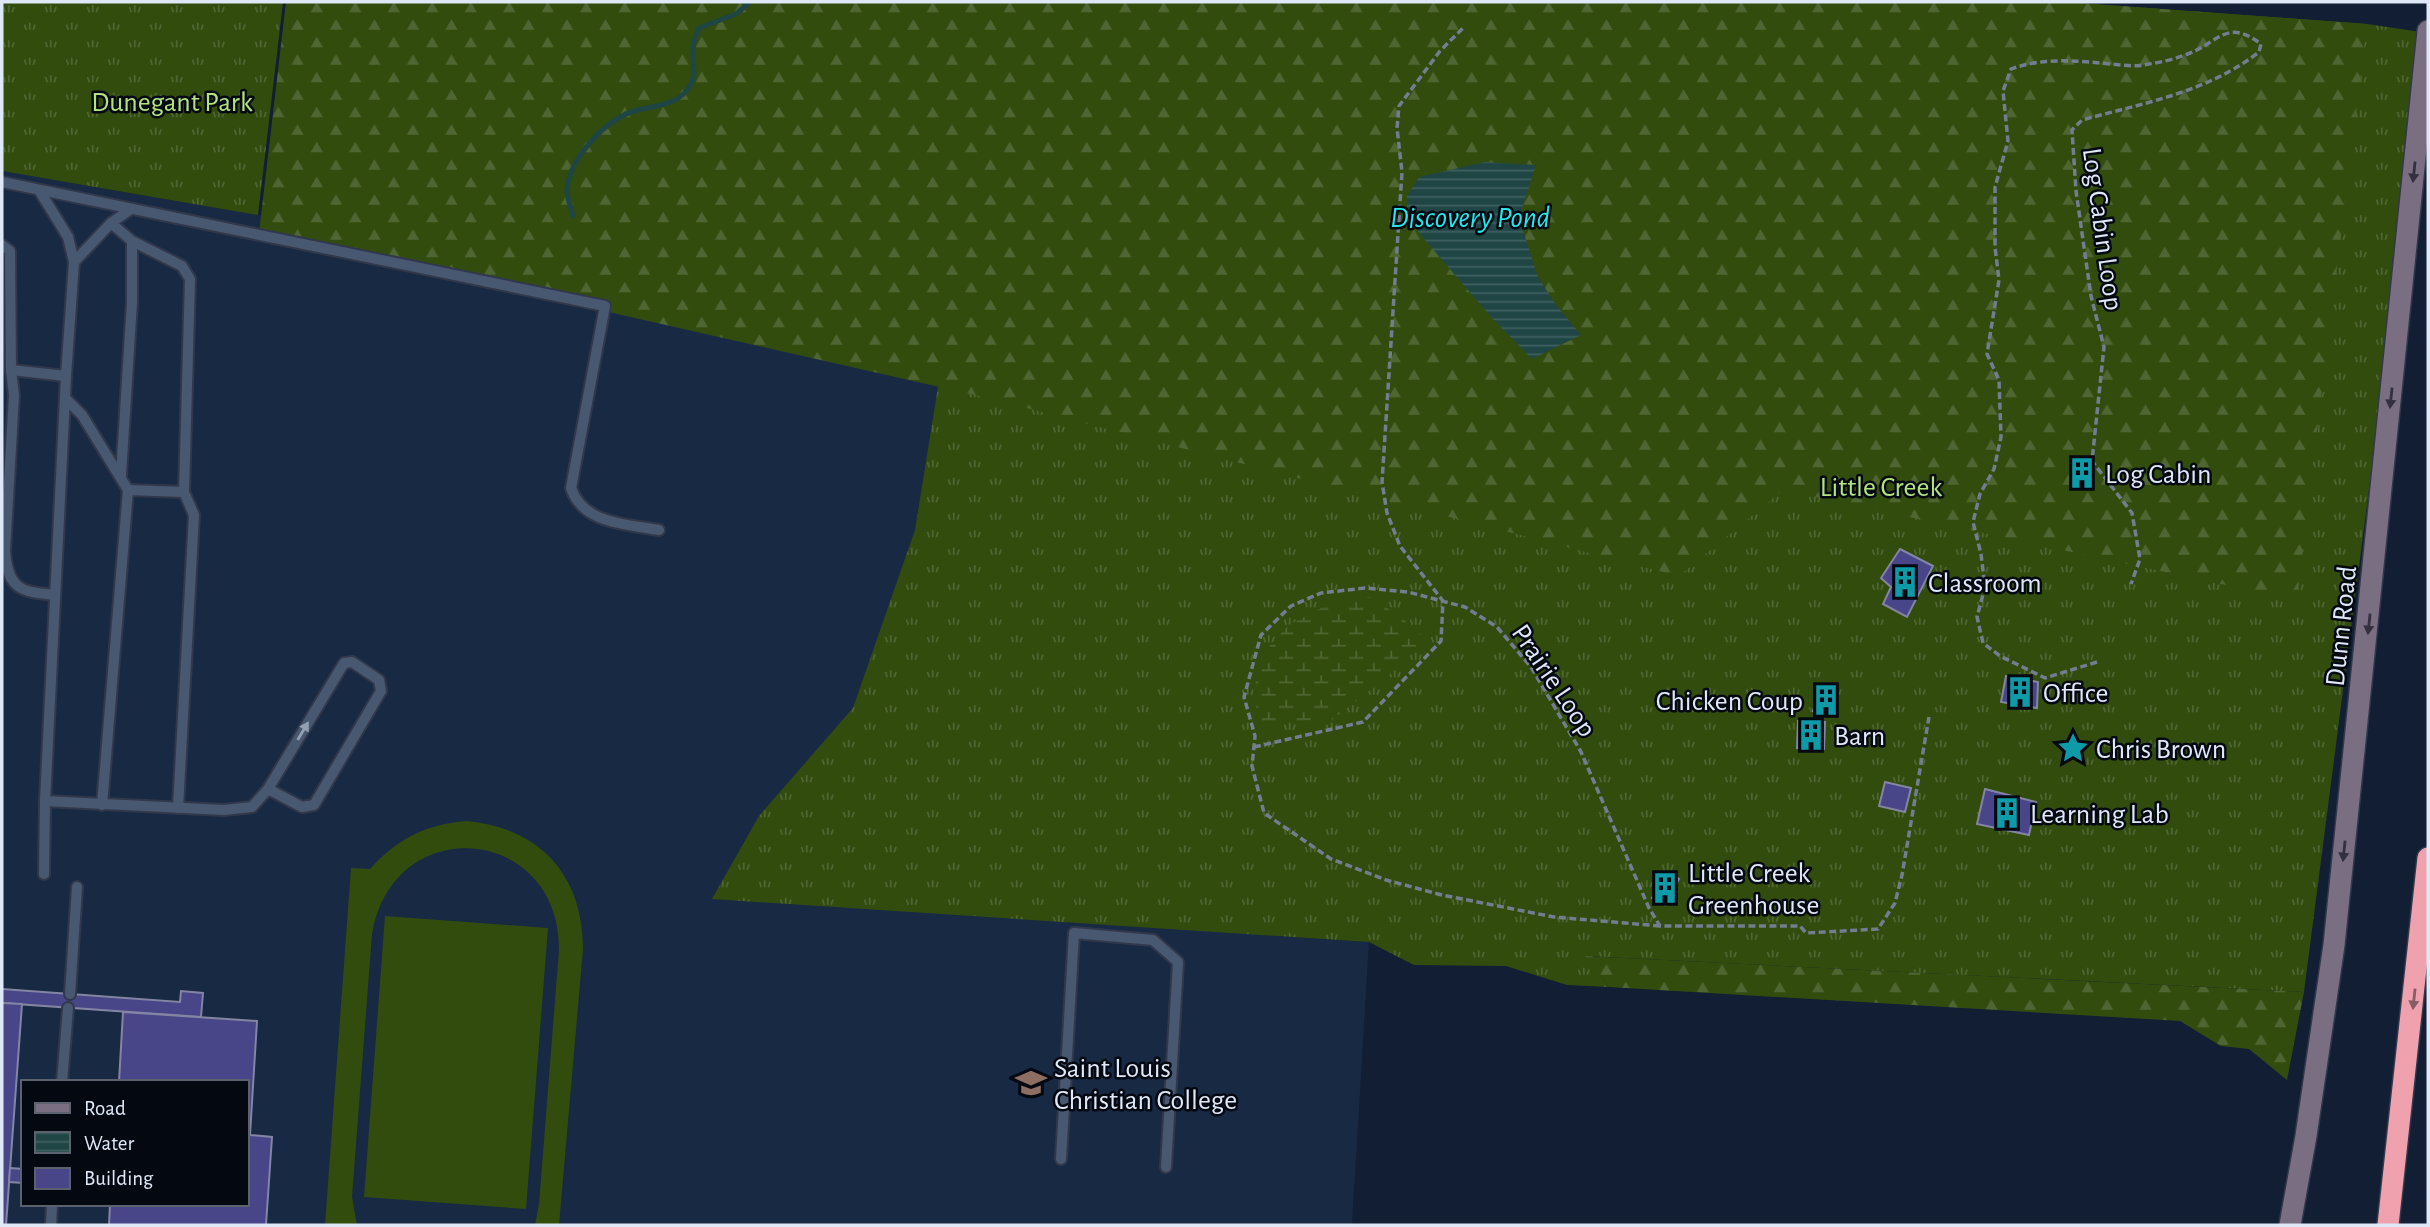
<svg xmlns="http://www.w3.org/2000/svg" width="2430" height="1227" viewBox="0 0 2430 1227" font-family="'Alegreya Sans',sans-serif">
<style>
.built{fill:#182943;fill-rule:evenodd}
.grass{fill:url(#grass-tufts)}
.forest{fill:url(#forest-firs)}
.wetland{fill:url(#wetland-marsh)}
.garden{fill:#324c0e}
.water{fill:url(#water-rules)}
.lines{fill:none;stroke-linecap:round;stroke-linejoin:round}
.stream{stroke:#1f4545;stroke-width:5}
.building{fill:#484589;stroke:#8485a3;stroke-width:2}
.lane-casing{stroke:#32384b;stroke-width:14}
.secondary-casing{stroke:#32384b;stroke-width:24}
.highway-casing{stroke:#32384b;stroke-width:24}
.path{stroke:#727d90;stroke-width:3.5;stroke-dasharray:7 3.5;stroke-linecap:butt}
.lane{stroke:#485870;stroke-width:10}
.secondary{stroke:#7a6e83;stroke-width:21}
.highway{stroke:#f0a1ae;stroke-width:21}
.oneway{fill:#33313f}
.oneway2{fill:#93a0b4}
.oneway3{fill:#865c67}
.labels{text-anchor:middle;stroke-width:5;stroke-linejoin:round;paint-order:stroke}
.park-label{font-size:28px;fill:#b2e37e;stroke:#040811}
.street-label{font-size:28px;fill:#dee8f7;stroke:#040811}
.poi-label{font-size:28px;fill:#dee8f7;stroke:#040811;text-anchor:start}
.water-label{font-size:30px;font-style:italic;fill:#23e7e8;stroke:#040811}
</style>
<defs>
<pattern id="grass-tufts" width="24" height="20" patternUnits="userSpaceOnUse" patternTransform="scale(1.75)"><rect width="24" height="20" fill="#324c0e"/><path d="M3 7l-1-3M5 7V3M7 7l1-3M15 17l-1-3M17 17v-4M19 17l1-3" fill="none" stroke="#4f6632"/></pattern>
<pattern id="forest-firs" width="22" height="20" patternUnits="userSpaceOnUse" patternTransform="scale(1.75)"><rect width="22" height="20" fill="#324c0e"/><path d="M5 1l3.5 6h-7zM16 11l3.5 6h-7z" fill="#4f6632"/></pattern>
<pattern id="wetland-marsh" width="20" height="14" patternUnits="userSpaceOnUse" patternTransform="scale(1.75)"><rect width="20" height="14" fill="#324c0e"/><path d="M1 5h8M5 5V1M11 12h8M15 12V8" fill="none" stroke="#4f6632"/></pattern>
<pattern id="water-rules" width="6" height="5" patternUnits="userSpaceOnUse" patternTransform="scale(1.75)"><rect width="6" height="5" fill="#1f4545"/><path d="M0 2.5h6" fill="none" stroke="#3f6061"/></pattern>
</defs>
<rect width="100%" height="100%" fill="#111e33"/>
<path class="built" d="M2 171 258 215 988 373 1008 918 1369 942 1352 1225H2ZM23 1082H247V1204H23Z"/>
<g class="grass">
<path d="M2 2H283L258 215 2 171Z"/>
<path d="M2066 2 2367 24 2428 33 2304 992 1586 956 1609 987 1567 985 1506 966 1414 965 1369 942 712 899 759 816 853 708 915 530 938 387Z"/>
</g>
<g class="forest">
<path d="M286 2H2066L2367 24 2296 600 1783 490 1679 576 988 398 259 233Z"/>
<path d="M1585 956 2304 992 2287 1080 2249 1049 2221 1046 2180 1021 1609 987Z"/>
</g>
<path class="wetland" d="M1370 597 1402 618 1427 640 1389 675 1332 720 1259 722 1253 691 1265 651 1289 625 1329 604Z"/>
<g class="garden">
<path d="M467 821C540 828 583 875 583 949L559 1225H535L539 1204 559 950C560 825 393 810 372 934L352 1197 357 1225H325L351 868 370 869C397 839 426 824 467 821Z"/>
<path d="M385 916 548 928 526 1209 364 1197Z"/>
</g>
<path class="water" d="M1485 162 1536 165 1519 218 1538 277 1556 305 1581 335 1532 359 1492 318 1419 233 1407 211V196L1419 177Z"/>
<g class="lines">
<path class="stream" d="M573 216C571 208 567 198 567 190 569 159 605 120 634 111 653 105 674 107 688 89 698 76 692 62 693 48 693 41 697 34 699 28L736 14 750 2"/>
</g>
<g class="building">
<path d="M2074 462H2090V483L2074 484Z"/>
<path d="M1900 549 1933 566 1907 617 1883 604 1891 587 1881 578Z"/>
<path d="M2006 676 2038 682 2037 708 2001 702Z"/>
<path d="M1819 691 1837 696 1834 705 1828 704 1825 714 1813 711Z"/>
<path d="M1798 721 1825 722 1824 749 1797 748Z"/>
<path d="M1885 782 1911 788 1905 812 1879 806Z"/>
<path d="M1985 789 2036 802 2029 835 1977 824Z"/>
<path d="M1666 872 1679 879 1665 905 1652 898Z"/>
<path d="M2 989 180 1002 181 991 203 993 201 1017 2 1003Z"/>
<path d="M2 1003 22 1004 6 1225H2Z"/>
<path d="M123 1012 257 1021 250 1135 272 1137 266 1225H109L110 1204H247V1082H119Z"/>
<path d="M10 1168 23 1169V1183L9 1182Z"/>
</g>
<g class="lines">
<defs>
<g id="lane">
<path d="M2 182 605 306 571 488C583 524 626 524 659 530"/>
<path d="M39 190 68 237 74 262 111 223 131 209"/>
<path d="M111 223 132 241 182 266 190 279 184 492 194 515 178 808"/>
<path d="M2 245 10 251 11 370"/>
<path d="M65 398 82 415 128 490 102 805"/>
<path d="M121 475 132 302V241"/>
<path d="M128 490 184 492"/>
<path d="M55 595C20 592 8 589 5 551L14 395 11 370 66 376 74 262"/>
<path d="M45 801 224 810 252 807 268 789 344 663 352 662 379 680 381 691 314 805 302 807 268 789"/>
<path d="M44 874 45 801 66 376"/>
<path d="M70 994 77 887"/>
<path d="M62 1082 68 1008"/>
<path d="M1061 1159 1074 933 1153 940 1178 962 1166 1167"/>
<path d="M51 1225 52 1204"/>
</g>
<path id="secondary" d="M2290 1225 2306 1136 2334 945 2428 31"/>
<path id="highway" d="M2388 1225 2428 858"/>
</defs>
<use href="#lane" class="lane-casing"/>
<use href="#secondary" class="secondary-casing"/>
<use href="#highway" class="highway-casing"/>
<g class="path">
<path d="M2097 662 2045 678 2000 656 1983 643 1977 617 1985 587 1981 554 1973 522 1980 494 1994 469 2001 437 1999 380 1987 354 1999 280 1995 247V187L2008 141 2003 91 2011 69C2044 57 2077 61 2111 64 2122 65 2133 67 2143 65 2157 63 2172 60 2185 55 2218 44 2226 17 2261 44L2259 52C2208 92 2144 103 2082 120L2072 130 2076 191 2091 296 2104 347 2092 461 2132 513 2140 559 2131 584"/>
<path d="M1254 747 1363 722 1441 641 1443 601 1400 546 1387 513 1382 482 1402 172 1397 128 1399 106 1440 51 1465 26"/>
<path d="M1660 926 1554 917 1442 895 1386 880 1331 859 1264 813 1252 766 1255 736 1244 697 1261 635 1291 606 1321 593 1365 588 1408 592 1465 607 1497 627 1531 667 1581 752 1649 908 1660 926H1800L1806 933 1878 929 1895 903 1902 875 1929 717"/>
</g>
<use href="#lane" class="lane"/>
<use href="#secondary" class="secondary"/>
<use href="#highway" class="highway"/>
</g>
<defs><path id="oneway-solid" d="M-6-.8H1V-3.2L6.5 0L1 3.2V.8H-6Z" transform="scale(1.75)"/></defs>
<g class="oneway">
<use href="#oneway-solid" transform="translate(2414 172) rotate(96)"/>
<use href="#oneway-solid" transform="translate(2391 398) rotate(96)"/>
<use href="#oneway-solid" transform="translate(2369 624) rotate(96)"/>
<use href="#oneway-solid" transform="translate(2344 851) rotate(96)"/>
</g>
<use class="oneway2" href="#oneway-solid" transform="translate(303 731) rotate(-59)"/>
<use class="oneway3" href="#oneway-solid" transform="translate(2414 999) rotate(96)"/>
<defs>
<symbol id="building-bare" viewBox="-9 -9 18 18"><path d="M-4-6H4V6H1V3H-1V6H-4ZM-2.5-4.3h1.7v1.8h-1.7ZM.8-4.3h1.7v1.8H.8ZM-2.5-1h1.7V.8h-1.7ZM.8-1h1.7V.8H.8Z" fill="#0f9aa8" stroke="#040811" stroke-width="2.5" paint-order="stroke"/></symbol>
<symbol id="sight-bare" viewBox="-9 -9 18 18"><path d="M0-6L1.8-2.2L6-1.7L2.9 1.2L3.7 5.4L0 3.3L-3.7 5.4L-2.9 1.2L-6-1.7L-1.8-2.2Z" fill="#0f9aa8" stroke="#040811" stroke-width="2.5" paint-order="stroke"/></symbol>
<symbol id="university-bare" viewBox="-9 -9 18 18"><path d="M0-5L7-2L0 1L-7-2ZM-4 1L0 2.5L4 1V4Q0 6-4 4Z" fill="#8d6e63" stroke="#040811" stroke-width="2.5" paint-order="stroke"/></symbol>
</defs>
<g fill-rule="evenodd">
<use href="#building-bare" x="2060" y="451" width="44" height="44"/>
<use href="#building-bare" x="1883" y="560" width="44" height="44"/>
<use href="#building-bare" x="1998" y="670" width="44" height="44"/>
<use href="#building-bare" x="1804" y="678" width="44" height="44"/>
<use href="#building-bare" x="1789" y="713" width="44" height="44"/>
<use href="#sight-bare" x="2051" y="726" width="44" height="44"/>
<use href="#building-bare" x="1985" y="791" width="44" height="44"/>
<use href="#building-bare" x="1643" y="866" width="44" height="44"/>
<use href="#university-bare" x="1009" y="1061" width="44" height="44"/>
</g>
<g class="labels">
<g class="park-label">
<text x="172" y="111">Dunegant Park</text>
<text x="1881" y="496">Little Creek</text>
</g>
<g class="street-label">
<text transform="translate(2104 229) rotate(82)" y="10">Log Cabin Loop</text>
<text transform="translate(2340 626) rotate(-84)" y="10">Dunn Road</text>
<text transform="translate(1555 680) rotate(56)" y="10">Prairie Loop</text>
</g>
<g class="poi-label">
<text x="2105" y="483">Log Cabin</text>
<text x="1928" y="592">Classroom</text>
<text x="2043" y="702">Office</text>
<text x="1803" y="710" text-anchor="end">Chicken Coup</text>
<text x="1834" y="745">Barn</text>
<text x="2096" y="758">Chris Brown</text>
<text x="2030" y="823">Learning Lab</text>
<text x="1688" y="882">Little Creek<tspan x="1688" dy="32">Greenhouse</tspan></text>
<text x="1054" y="1077">Saint Louis<tspan x="1054" dy="32">Christian College</tspan></text>
</g>
<g class="water-label">
<text x="1470" y="227">Discovery Pond</text>
</g>
</g>
<rect width="2430" height="1227" fill="none" stroke="#dee8f7" stroke-width="7"/>
<rect x="21" y="1080" width="228" height="126" fill="#040811" stroke="#5b626d" stroke-width="2"/>
<rect x="35" y="1103" width="35" height="10" fill="#7a6e83" stroke="#5b626d" stroke-width="2"/>
<text x="84" y="1115" font-size="21" fill="#dee8f7">Road</text>
<rect x="35" y="1132" width="35" height="21" fill="url(#water-rules)" stroke="#5b626d" stroke-width="2"/>
<text x="84" y="1150" font-size="21" fill="#dee8f7">Water</text>
<rect x="35" y="1168" width="35" height="21" fill="#484589" stroke="#5b626d" stroke-width="2"/>
<text x="84" y="1185" font-size="21" fill="#dee8f7">Building</text>
</svg>
